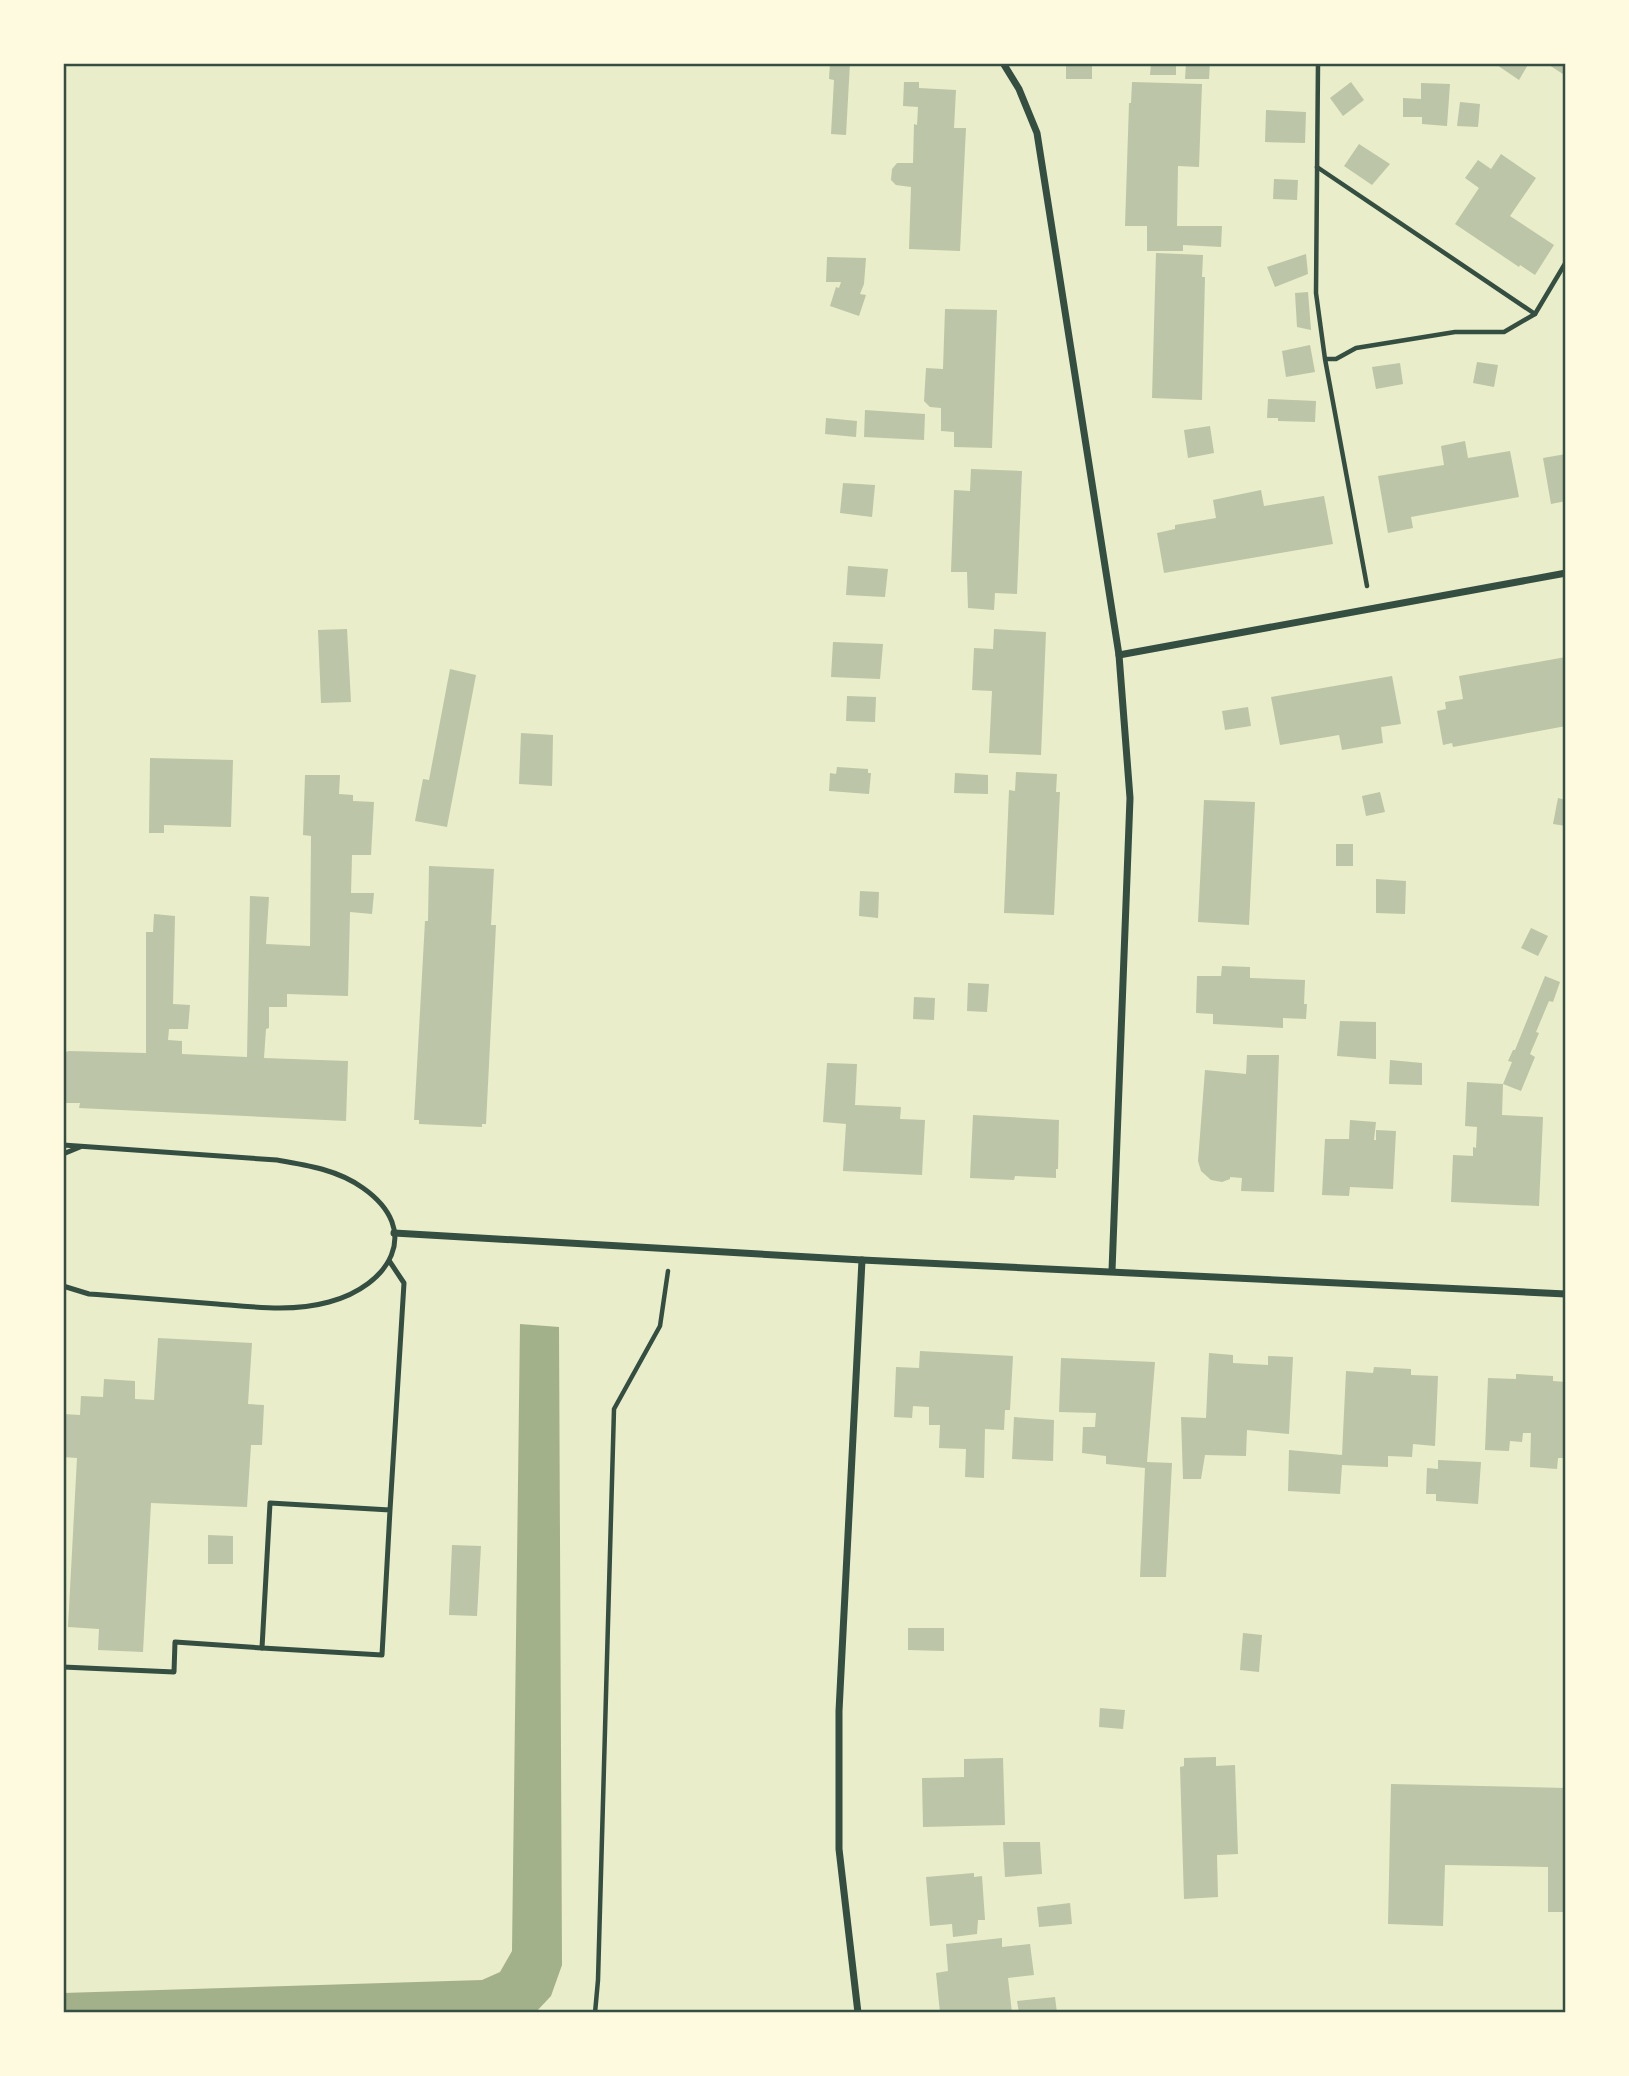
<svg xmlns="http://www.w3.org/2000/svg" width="1629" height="2076" viewBox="0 0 1629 2076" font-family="'Source Sans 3',sans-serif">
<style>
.water{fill:#a3b18a}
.building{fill:#bcc5a7}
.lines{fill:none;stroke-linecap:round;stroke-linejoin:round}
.path{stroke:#344e41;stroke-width:4.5}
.service{stroke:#344e41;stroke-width:5}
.minor{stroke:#344e41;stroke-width:7}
.neatline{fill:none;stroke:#344e41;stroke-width:2.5}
</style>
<rect width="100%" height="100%" fill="#e9edc9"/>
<path class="water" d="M520 1324 559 1327 562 1965 551 1996 535 2013H63V1993L482 1980 500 1972 512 1951Z"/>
<g class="building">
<path d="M830 63H850L846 135 831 134 834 80 829 79Z"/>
<rect x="1066" y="63" width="26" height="16"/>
<path d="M1151 63H1176V75H1150Z"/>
<path d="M1186 63H1210L1209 79H1185Z"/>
<path d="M1494 63H1529L1519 80Z"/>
<path d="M1546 63H1566V76Z"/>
<path d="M904 82H919V88L956 90 954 128H966L960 251 909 249 911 187 896 185 891 180 892 169 897 163H913L914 124 917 125 918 107 903 106Z"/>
<path d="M1132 82 1202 84 1199 167 1178 166 1177 226H1222L1221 247 1183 245V251H1147V226H1125L1129 103H1131Z"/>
<path d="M1351 82 1364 100 1343 116 1330 98Z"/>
<path d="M1421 83 1450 84 1447 126 1422 124V117H1403V98L1421 99Z"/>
<path d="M1460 102 1480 104 1478 127 1457 126Z"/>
<path d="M1266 110 1306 112 1305 143 1265 142Z"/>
<path d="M1359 144 1390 164 1372 185 1344 166Z"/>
<path d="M1501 154 1536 178 1510 216 1554 245 1535 275 1520 265 1519 267 1455 224 1479 188 1465 178 1478 160 1491 169Z"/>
<path d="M1274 179 1298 180 1297 200 1273 199Z"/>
<path d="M1156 253 1203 255 1202 277H1205L1202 400 1152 398Z"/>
<path d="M1306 254 1308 274 1275 287 1267 267Z"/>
<path d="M827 257 866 258 864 284 860 294 866 295 859 316 830 306 836 287 839 288 841 282H826Z"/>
<path d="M1308 292 1311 330 1297 327 1295 293Z"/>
<path d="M945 309 997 310 992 448 954 447V432L941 431V408L930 407 924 401 926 368 943 369Z"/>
<path d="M1310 345 1315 372 1286 377 1282 351Z"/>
<path d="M1477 362 1498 365 1494 387 1473 383Z"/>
<path d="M1400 363 1403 384 1376 389 1372 367Z"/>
<path d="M1268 399 1316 401 1315 422 1278 421V418H1267Z"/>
<path d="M865 410 925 414 924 440 864 437Z"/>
<path d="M826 418 857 421 856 437 825 434Z"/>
<path d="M1210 426 1214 453 1188 458 1184 430Z"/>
<path d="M1465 441 1468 458 1510 451 1519 497 1411 517 1413 528 1388 533 1378 476 1444 465 1441 446Z"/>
<path d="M1566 454V501L1551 504 1543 458Z"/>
<path d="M971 469 1022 471 1017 594 995 593 994 610 968 608 967 572H951L954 490 970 491Z"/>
<path d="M843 483 875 485 872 517 840 513Z"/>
<path d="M1261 490 1264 506 1324 496 1333 544 1164 573 1157 533 1175 529V525L1216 518 1213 500Z"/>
<path d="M848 566 888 569 885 597 846 595Z"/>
<path d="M347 629 351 702 321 703 318 630Z"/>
<path d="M994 629 1046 632 1041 755 989 753 992 691 972 690 974 648 993 649Z"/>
<path d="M833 642 883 644 880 679 831 677Z"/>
<path d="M1566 657V726L1453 747 1452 743 1443 745 1437 711 1446 709 1445 702 1463 699 1459 676Z"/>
<path d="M450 669 476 675 447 827 415 821 423 779 429 780Z"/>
<path d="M1392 676 1401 724 1381 727 1383 743 1342 750 1339 735 1280 745 1271 697Z"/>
<path d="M847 696 876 697 875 722 846 721Z"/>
<path d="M1248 707 1251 726 1225 730 1222 711Z"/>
<path d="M521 733 553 735 552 786 519 784Z"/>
<path d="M150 758 233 760 231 827 164 825V833H149Z"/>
<path d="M837 767 868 769V773H871L869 794 829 791 830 773 836 774Z"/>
<path d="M1016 772 1057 774 1056 792H1060L1054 915 1004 913 1009 790 1015 791Z"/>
<path d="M955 773 988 775V794L954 793Z"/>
<path d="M305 775H340L339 794 353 795V801L374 802 371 855H352L351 893H374L372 914 350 912 348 996 287 994V1007H269V1028L266 1029 264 1058 348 1061 346 1121 79 1108 80 1103H63V1053L69 1051 146 1053V932H153L154 914 175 916 173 1004 190 1005 188 1029H169L168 1040 182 1041V1054L247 1057 250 896 269 897 266 944 310 946 311 836 303 835Z"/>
<path d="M1380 792 1385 812 1366 816 1362 796Z"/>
<path d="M1558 798 1566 800V826L1553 824Z"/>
<path d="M1204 800 1255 802 1249 925 1198 922Z"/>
<rect x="1336" y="844" width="17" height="22"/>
<path d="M429 866 494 869 491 925H496L486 1124H482V1127L419 1124V1120H414L425 921H428Z"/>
<path d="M1376 879 1406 881 1405 914 1376 913Z"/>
<path d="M860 891 879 892 878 918 859 916Z"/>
<path d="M1531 928 1548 936 1538 956 1521 948Z"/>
<path d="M1222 966 1250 967V978L1305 980 1304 1004H1307L1306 1019 1283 1018V1028L1213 1024V1014L1196 1013 1197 976H1221Z"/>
<path d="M1545 976 1560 982 1553 1002 1549 1001 1536 1032 1539 1033 1530 1054 1535 1057 1521 1091 1503 1084 1512 1062 1508 1061 1513 1050H1515Z"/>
<path d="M968 983 989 984 987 1012 967 1011Z"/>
<path d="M914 997 935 998 934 1020 913 1019Z"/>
<path d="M1340 1021 1376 1022V1059L1337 1056Z"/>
<path d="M1247 1055H1279L1274 1192 1241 1191 1242 1178 1230 1177V1179L1222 1182 1211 1180 1201 1171 1198 1161 1205 1070 1246 1074Z"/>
<path d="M1390 1060 1422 1063V1085L1389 1084Z"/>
<path d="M827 1063 857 1064 855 1105 901 1107 900 1119 925 1120 922 1175 843 1171 846 1124 823 1122Z"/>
<path d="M1467 1082 1503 1084 1502 1115 1543 1117 1539 1206 1451 1202 1453 1155 1473 1156V1147L1476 1148 1477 1127 1465 1126Z"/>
<path d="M973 1115 1059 1120 1058 1169H1056V1178L1015 1176 1014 1180 970 1178Z"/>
<path d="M1350 1120 1376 1122 1374 1140H1376V1130L1396 1131 1393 1189 1350 1187 1349 1196 1322 1195 1325 1139H1349Z"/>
<path d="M158 1338 252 1343 248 1404 264 1405 262 1445H251L247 1507 151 1503 143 1652 98 1650 99 1629 68 1627 77 1458 63 1457V1414L80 1415 81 1396 103 1397 104 1379 135 1381V1399L154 1400Z"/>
<path d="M920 1351 1013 1356 1010 1410H1005L1004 1430 985 1429 984 1478 965 1477 966 1449 939 1448 940 1425H929V1407L913 1406 912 1418 894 1417 896 1367 919 1368Z"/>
<path d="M1209 1353 1233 1355V1363L1250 1364 1268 1365V1356L1293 1357 1289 1434 1247 1430 1246 1456 1205 1455 1201 1479H1183L1181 1417 1206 1418Z"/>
<path d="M1061 1358 1155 1362 1147 1462 1172 1463 1166 1577H1140L1145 1468 1106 1464V1456L1082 1453 1083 1427H1095L1096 1413 1059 1412Z"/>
<path d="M1374 1367 1411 1369V1375L1438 1376 1435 1446 1413 1444 1412 1457 1388 1456V1467L1342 1465 1340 1494 1288 1491 1289 1450 1342 1455 1346 1371 1373 1373Z"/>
<path d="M1516 1374 1553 1376V1381L1566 1382V1458H1558L1557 1469 1530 1467 1531 1433H1523L1522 1442 1510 1441 1509 1451 1485 1450 1488 1378 1516 1379Z"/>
<path d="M1014 1417 1054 1420 1053 1461 1012 1459Z"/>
<path d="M1438 1460 1481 1462 1478 1504 1436 1501V1494H1426L1427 1468 1438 1469Z"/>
<path d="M208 1535 233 1536V1564H208Z"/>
<path d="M452 1545 481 1546 477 1616 449 1615Z"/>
<path d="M908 1628H944V1651L908 1650Z"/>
<path d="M1243 1633 1262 1635 1259 1672 1240 1670Z"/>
<path d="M1100 1708 1125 1710 1123 1729 1099 1727Z"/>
<path d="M1216 1757V1766L1235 1765 1238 1854 1217 1855 1218 1897 1184 1899 1180 1767 1184 1766V1758Z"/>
<path d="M1003 1758 1005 1825 923 1827 922 1778 964 1777V1759Z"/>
<path d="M1391 1784 1566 1788V1912H1548V1867L1445 1865 1443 1926 1388 1924Z"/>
<path d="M1003 1842H1040L1042 1874 1005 1877Z"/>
<path d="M974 1873V1877L982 1876 985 1920H978L977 1934 953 1937 952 1924 930 1926 926 1877Z"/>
<path d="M1070 1903 1072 1924 1039 1927 1037 1907Z"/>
<path d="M1002 1938V1947L1030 1944 1034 1975 1008 1978 1012 2013H940L936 1973 948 1971 946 1944Z"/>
<path d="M1055 1997 1057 2013H1019L1017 2001Z"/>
</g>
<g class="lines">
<g class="path">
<path d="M1318 63 1316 293 1325 359 1367 586"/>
<path d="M1317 167 1535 314"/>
<path d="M1326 359H1336L1356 348 1455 332H1504L1535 314 1566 262"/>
<path d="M595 2013 598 1980 614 1409 660 1326 668 1271"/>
</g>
<g class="service">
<path d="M63 1145 277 1160C307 1165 338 1170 363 1188 424 1231 389 1286 329 1302 293 1312 254 1307 217 1304 175 1301 132 1297 89 1294L63 1286"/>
<path d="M63 1154 80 1147"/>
<path d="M390 1262 404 1283 390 1510 270 1503 262 1648 382 1655 390 1510"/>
<path d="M63 1667 174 1672 175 1642 262 1648"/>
</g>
<g class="minor">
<path d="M1003 63 1019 89 1037 133 1119 655 1130 798 1112 1271"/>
<path d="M1119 655 1566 573"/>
<path d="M394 1233 862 1260 1566 1294"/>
<path d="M858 2013 839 1849V1711L862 1260"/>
</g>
</g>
<rect width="1629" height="2076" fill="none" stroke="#fefae0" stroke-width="130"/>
<rect x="65" y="65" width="1499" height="1946" class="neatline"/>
</svg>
